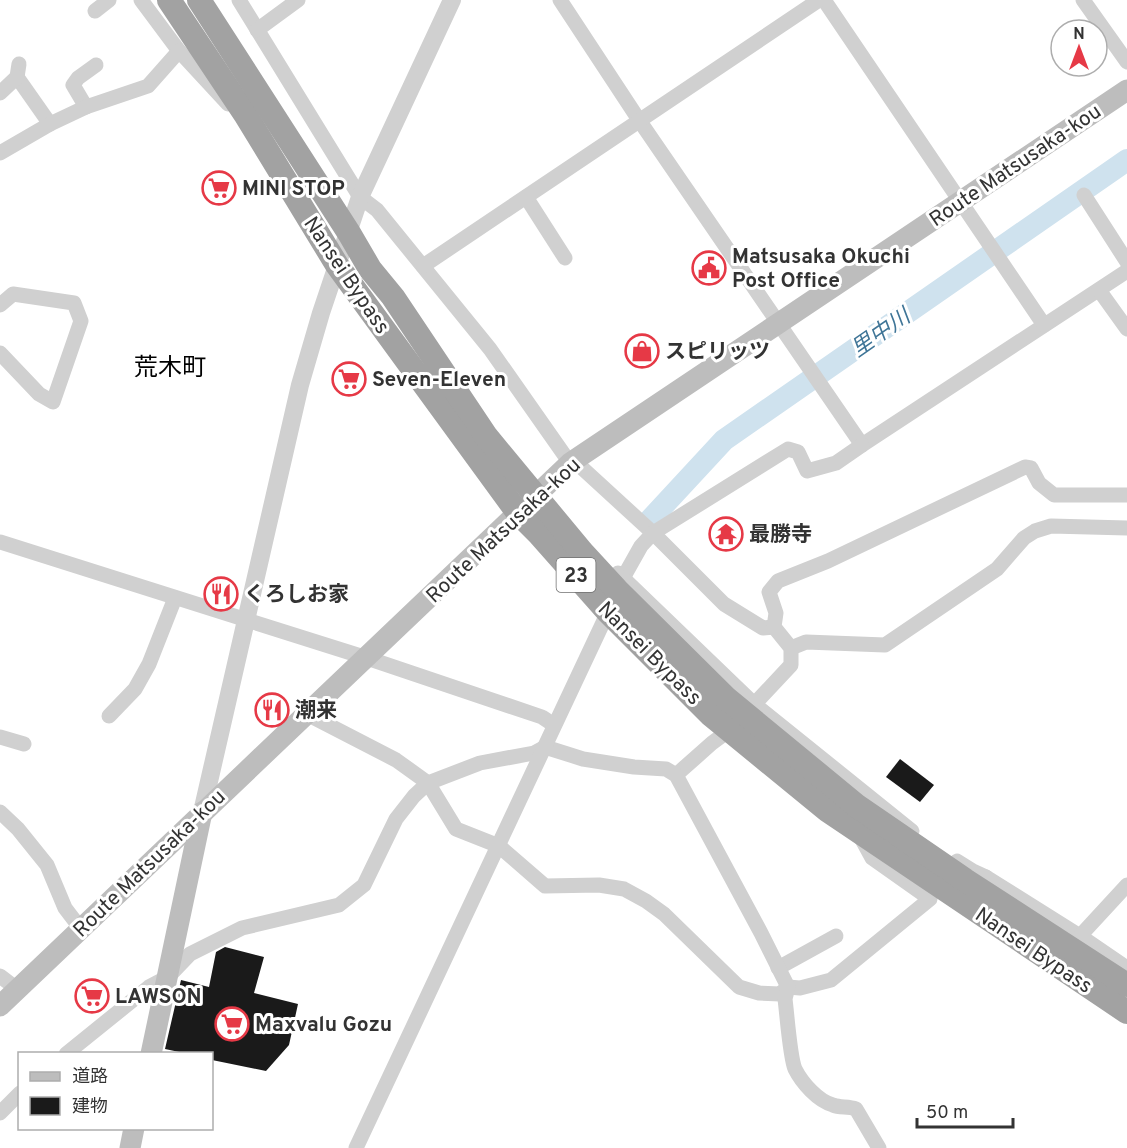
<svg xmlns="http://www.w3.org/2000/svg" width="1127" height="1148" viewBox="0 0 1127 1148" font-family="Overpass,'Noto Sans JP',sans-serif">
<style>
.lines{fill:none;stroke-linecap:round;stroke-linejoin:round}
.river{stroke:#cfe2ee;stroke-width:22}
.building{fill:#1a1a1a}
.minor{stroke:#d0d0d0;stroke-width:15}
.tertiary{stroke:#d0d0d0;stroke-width:18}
.secondary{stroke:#bdbdbd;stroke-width:21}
.trunk{stroke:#a2a2a2;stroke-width:24}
.labels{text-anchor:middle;stroke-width:6;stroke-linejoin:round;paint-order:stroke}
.shield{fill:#fff;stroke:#707070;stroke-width:1.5}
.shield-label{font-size:20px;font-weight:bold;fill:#333}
.street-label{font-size:21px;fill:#333;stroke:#fff}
.poi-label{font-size:21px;font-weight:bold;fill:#333;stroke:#fff;text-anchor:start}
.water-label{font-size:22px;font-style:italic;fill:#3f7597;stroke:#fff}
.quarter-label{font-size:24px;fill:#000;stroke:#fff}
</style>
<rect width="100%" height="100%" fill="#fff"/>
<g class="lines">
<path class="river" d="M649 521 724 440 1127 160"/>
</g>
<g class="building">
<path d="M900 759 934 785 920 802 886 777Z"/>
<path d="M225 947 264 957 254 993 298 1004 289 1045 266 1071 212 1060V1053H184L165 1049 181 980 209 987 216 952Z"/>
</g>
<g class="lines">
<g class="minor">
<path d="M141 0 179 51"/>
<path d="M239 0 360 197 377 210 490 349 570 463 581 467 653 533 724 604 763 628 774 627"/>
<path d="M560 0 639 120 862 445 1127 271"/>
<path d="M824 0 1044 325"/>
<path d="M1083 0 1127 62"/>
<path d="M95 11 109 0"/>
<path d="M257 30 298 0"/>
<path d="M19 64 17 77 50 124"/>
<path d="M0 93 17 77"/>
<path d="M86 107 73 85 78 78 96 65"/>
<path d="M0 153 50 124 86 107 148 86 179 51 228 104"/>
<path d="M1084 195 1127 262"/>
<path d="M526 197 565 258"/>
<path d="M423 266 819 0"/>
<path d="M1099 290 1127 329"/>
<path d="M0 305 13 294 74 303 81 321 53 402 39 394 0 353"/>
<path d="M0 542 367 658 542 717 554 725"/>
<path d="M618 573 623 578 641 546 653 533 788 449 798 452 807 471 836 463 862 445"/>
<path d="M623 578 754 704 912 831"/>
<path d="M791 648 806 642 885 645 997 569 1024 538 1035 531 1051 526 1127 528"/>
<path d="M307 714 396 760 428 783 456 829 499 846 545 886 599 885 624 889 646 901 664 914 739 987 759 993 780 994 788 987 800 988 831 980 930 899 872 858 860 836"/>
<path d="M109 716 135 689 149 664 175 598"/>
<path d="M0 737 24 744"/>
<path d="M676 775 712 743 731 729 791 665V648L774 627 776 613 769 592 778 581 828 561 1025 467 1031 468 1039 483 1054 495H1127"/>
<path d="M0 812 18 829 47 865 65 908 81 929"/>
<path d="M957 861 973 871 986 877"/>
<path d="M977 878 986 877 1080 936"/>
<path d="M1127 885 1080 936 1127 968"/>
<path d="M778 968 836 936"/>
<path d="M0 976 17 989"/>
<path d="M66 1054 149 987 168 977 190 954 242 928 339 905 364 885 396 819 414 796 428 783 480 763 534 753 545 747 583 759 634 767 666 769 676 775 761 933 788 987 785 999C787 1014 790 1058 795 1069 802 1083 818 1101 833 1105 840 1108 848 1106 856 1109L879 1148"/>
<path d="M0 1113 20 1093"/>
<path d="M356 1148 608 612"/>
</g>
<path class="tertiary" d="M202 812 300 385 321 313 360 197 452 0"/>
<g class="secondary">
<path d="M0 1006 570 463 1127 90"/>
<path d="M151 1054 202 812"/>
<path d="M130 1148 134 1128"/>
</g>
<g class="trunk">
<path d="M169 0 245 114 337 265 518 513 539 534 608 612 711 715 827 810 1127 1012"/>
<path d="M199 0 349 233 370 269 393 297 486 436 582 552 617 590 726 698 857 806 965 880 1127 985"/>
</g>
</g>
<defs>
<symbol id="supermarket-ring" viewBox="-11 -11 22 22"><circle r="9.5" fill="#fff" stroke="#e63946" stroke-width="1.5"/><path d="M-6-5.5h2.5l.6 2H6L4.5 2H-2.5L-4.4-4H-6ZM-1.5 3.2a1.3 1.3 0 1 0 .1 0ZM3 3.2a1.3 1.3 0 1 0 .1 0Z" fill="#e63946"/></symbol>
<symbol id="civic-ring" viewBox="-11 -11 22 22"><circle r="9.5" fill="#fff" stroke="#e63946" stroke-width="1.5"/><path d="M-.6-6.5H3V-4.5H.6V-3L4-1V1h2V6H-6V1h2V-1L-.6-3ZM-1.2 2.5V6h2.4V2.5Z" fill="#e63946"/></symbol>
<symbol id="shop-ring" viewBox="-11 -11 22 22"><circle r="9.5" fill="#fff" stroke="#e63946" stroke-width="1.5"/><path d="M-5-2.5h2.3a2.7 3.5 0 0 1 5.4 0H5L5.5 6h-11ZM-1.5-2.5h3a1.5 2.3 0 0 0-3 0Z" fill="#e63946"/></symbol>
<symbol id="temple-ring" viewBox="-11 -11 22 22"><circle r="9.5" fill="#fff" stroke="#e63946" stroke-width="1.5"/><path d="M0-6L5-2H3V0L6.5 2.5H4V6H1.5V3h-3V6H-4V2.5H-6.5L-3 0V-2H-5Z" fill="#e63946"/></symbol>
<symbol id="restaurant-ring" viewBox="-11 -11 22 22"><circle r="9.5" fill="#fff" stroke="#e63946" stroke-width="1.5"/><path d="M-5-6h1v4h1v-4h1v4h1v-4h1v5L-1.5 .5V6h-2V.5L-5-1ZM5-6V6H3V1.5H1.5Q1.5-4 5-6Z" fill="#e63946"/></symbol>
</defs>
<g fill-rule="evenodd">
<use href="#supermarket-ring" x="200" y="169" width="38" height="38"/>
<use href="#civic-ring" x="690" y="249" width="38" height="38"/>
<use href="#shop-ring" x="623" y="332" width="38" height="38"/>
<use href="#supermarket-ring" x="330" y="360" width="38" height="38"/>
<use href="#temple-ring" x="707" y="515" width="38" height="38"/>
<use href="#restaurant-ring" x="202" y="575" width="38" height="38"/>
<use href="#restaurant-ring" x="253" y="691" width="38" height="38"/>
<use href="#supermarket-ring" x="73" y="977" width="38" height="38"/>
<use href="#supermarket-ring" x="213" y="1005" width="38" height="38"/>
</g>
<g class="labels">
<rect class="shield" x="556.5" y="558" width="39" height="34" rx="4.5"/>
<g class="shield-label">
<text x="576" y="582">23</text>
</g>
<g class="street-label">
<text transform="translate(1015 165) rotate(-34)" y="7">Route Matsusaka-kou</text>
<text transform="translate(347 275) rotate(56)" y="7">Nansei Bypass</text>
<text transform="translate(503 530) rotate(-43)" y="7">Route Matsusaka-kou</text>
<text transform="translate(650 653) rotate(45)" y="7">Nansei Bypass</text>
<text transform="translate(149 863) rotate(-44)" y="7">Route Matsusaka-kou</text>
<text transform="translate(1034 950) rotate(34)" y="7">Nansei Bypass</text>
</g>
<g class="poi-label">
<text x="242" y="195">MINI STOP</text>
<text x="732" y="263">Matsusaka Okuchi<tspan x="732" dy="24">Post Office</tspan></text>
<text x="665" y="358">スピリッツ</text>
<text x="372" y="386">Seven-Eleven</text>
<text x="749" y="541">最勝寺</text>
<text x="244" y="601">くろしお家</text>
<text x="295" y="717">潮来</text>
<text x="115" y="1003">LAWSON</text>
<text x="255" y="1031">Maxvalu Gozu</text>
</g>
<g class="water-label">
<text transform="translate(880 332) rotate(-35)" y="8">里中川</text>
</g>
<g class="quarter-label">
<text x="170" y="375">荒木町</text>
</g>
</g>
<rect x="18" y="1052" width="195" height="78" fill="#ffffff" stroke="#adadad" stroke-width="1.5"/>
<rect x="30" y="1072" width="30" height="9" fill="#bdbdbd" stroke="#adadad" stroke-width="1.5"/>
<text x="72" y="1082" font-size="18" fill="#333333">道路</text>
<rect x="30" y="1097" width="30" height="18" fill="#1a1a1a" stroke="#adadad" stroke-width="1.5"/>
<text x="72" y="1112" font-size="18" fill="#333333">建物</text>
<g transform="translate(1079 48)"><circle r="28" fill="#ffffff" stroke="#adadad" stroke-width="1.5"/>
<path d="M0-4.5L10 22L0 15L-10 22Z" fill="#e63946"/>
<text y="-9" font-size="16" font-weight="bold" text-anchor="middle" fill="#333333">N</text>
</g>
<path d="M917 1118v9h96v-9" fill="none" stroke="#333333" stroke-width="3"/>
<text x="926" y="1118" font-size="18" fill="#333333" stroke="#ffffff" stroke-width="4.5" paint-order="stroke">50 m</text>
</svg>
